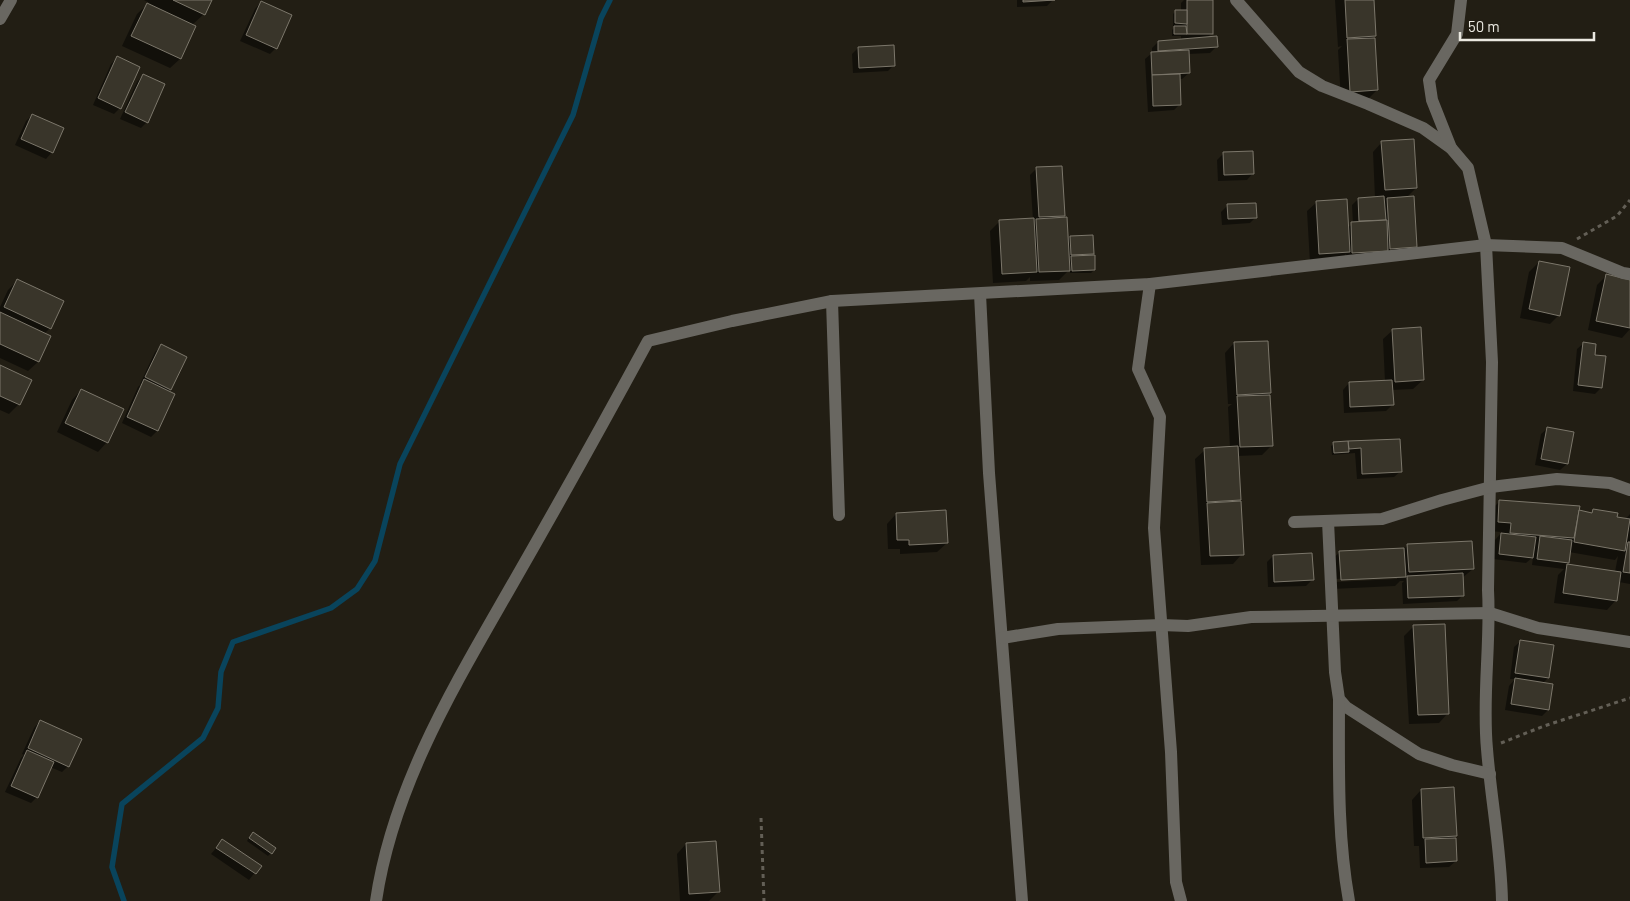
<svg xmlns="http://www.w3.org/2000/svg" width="1630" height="901" viewBox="0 0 1630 901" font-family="Barlow,sans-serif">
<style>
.shadow{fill:#0007;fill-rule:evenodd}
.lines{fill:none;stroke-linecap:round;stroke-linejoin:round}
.stream{stroke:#09445c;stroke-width:5.5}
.building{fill:#39352a;stroke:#7c776b}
.path{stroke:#635f56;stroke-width:3;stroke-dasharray:4 4;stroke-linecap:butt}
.minor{stroke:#696761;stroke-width:12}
</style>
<rect width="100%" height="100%" fill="#221e14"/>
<g class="shadow">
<path d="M144 0H210L204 14 192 25 194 26 180 59 170 68 122 46 137 14 149 3Z"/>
<path d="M1017 0H1053L1047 6 1017 7Z"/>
<path d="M1184 0H1211V34L1207 38 1217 46 1210 53 1188 54 1189 73 1182 79H1179L1180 104 1174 110 1148 112 1145 59 1152 53V48L1158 42 1181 40V36H1172V30L1176 26H1173V14L1176 11H1181V3Z"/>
<path d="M1335 0H1372L1374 36 1371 39 1377 90 1368 99 1341 100 1338 50 1342 46 1338 47Z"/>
<path d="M261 2 276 48 270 54 240 41 255 9Z"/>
<path d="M858 48 894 65 888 71 853 73 852 54Z"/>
<path d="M117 58 120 108 114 114 93 105 111 64Z"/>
<path d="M143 75 147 122 141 128 120 119 137 82Z"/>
<path d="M32 115 52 152 46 159 15 145 26 121Z"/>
<path d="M1382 142 1416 188 1406 198 1416 247 1347 258 1346 254 1339 261 1310 263 1307 211 1317 202 1347 228 1353 224 1352 205 1358 199 1375 198 1373 152Z"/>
<path d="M1223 154 1253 173 1247 180 1218 181 1217 160Z"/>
<path d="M1037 168 1064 215 1060 219 1067 241 1070 237 1093 254 1090 257 1094 270 1091 273H1070V269L1059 280 1030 281V277L1026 281 993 283 990 231 1000 221 1033 220 1030 175Z"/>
<path d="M1227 206 1256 217 1250 223 1222 225 1221 212Z"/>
<path d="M1539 262 1559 315 1550 324 1520 318 1529 272Z"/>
<path d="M1606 276 1630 281V329L1622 338 1588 330 1597 285Z"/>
<path d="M17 281 50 328 44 334 50 336 38 362 28 371 0 358V307L8 290Z"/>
<path d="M1393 330 1423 380 1413 389 1392 390V405L1386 411 1344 413 1343 390 1349 383 1385 382 1383 339Z"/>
<path d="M1234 343 1270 393 1267 396 1271 446 1262 455 1237 456 1242 554 1233 564 1201 565 1195 459 1205 450 1230 448 1228 407 1232 404H1228L1225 353Z"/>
<path d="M1584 343 1593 356 1601 388 1595 394 1573 391 1577 349Z"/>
<path d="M161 346 170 389 168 392 174 394 157 431 151 437 122 423 138 387 141 384H140L155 352Z"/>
<path d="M0 367 19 404 9 414 0 410Z"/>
<path d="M81 390 107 442 98 452 57 432 72 400Z"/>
<path d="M1548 428 1573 433 1567 464 1560 470 1535 465 1541 434Z"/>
<path d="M1399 440 1401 471 1394 477 1357 479 1355 453 1332 455 1331 446 1334 444Z"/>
<path d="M1500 501 1590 514 1593 510 1625 520 1630 514V584L1619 582 1616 600 1607 610 1554 603 1558 575 1564 569 1532 565 1533 557 1526 563 1493 559 1495 540 1502 532 1489 531 1490 511ZM1569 552 1615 560 1618 556 1615 572 1565 565 1568 563Z"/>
<path d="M896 514 947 543 937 552 900 554V549H888L887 524Z"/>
<path d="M1408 545 1473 569 1462 578 1463 595 1457 601 1403 604 1402 583 1404 581H1400L1395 586 1332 589 1330 561 1340 552 1404 549ZM1397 576V579L1335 582V579Z"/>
<path d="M1273 556 1313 579 1306 586 1268 587 1267 562Z"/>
<path d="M1413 627 1448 713 1439 723 1409 724 1404 636Z"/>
<path d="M1521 641 1548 678 1542 684 1548 710 1542 716 1505 710 1509 686 1515 679H1510L1514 647Z"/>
<path d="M40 721 68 766 62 772 50 767 37 797 31 803 5 792 21 758 24 755 22 754 34 728Z"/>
<path d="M1421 790 1456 835 1452 839 1456 861 1449 867 1420 868 1419 846H1414L1412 800Z"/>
<path d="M250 836 271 853 268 856 247 841Z"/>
<path d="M222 841 260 866 249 880 211 854Z"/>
<path d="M686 844 718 892 709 901H680L677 854Z"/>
</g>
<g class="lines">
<path class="stream" d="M124 901 112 867 122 804 203 738 218 708 221 672 233 642 331 608 357 589 375 561 400 464 573 115 601 18 610 0"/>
</g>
<g class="building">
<path d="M173 0H212L205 15Z"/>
<path d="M1023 0H1055L1023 2Z"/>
<rect x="1187" y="0" width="26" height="34"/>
<path d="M1345 0H1374L1376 36 1347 38Z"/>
<path d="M261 1 292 15 277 49 246 35Z"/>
<path d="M147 3 196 26 181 59 131 36Z"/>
<path d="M1175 10H1187V24L1175 23Z"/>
<path d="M1174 26H1186L1187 34H1174Z"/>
<path d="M1217 36 1218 47 1158 51V41Z"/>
<path d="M1375 38 1378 90 1350 92 1347 39Z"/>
<path d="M894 45 895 66 859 68 858 47Z"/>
<path d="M1189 50 1190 73 1152 75 1151 52Z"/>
<path d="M117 56 140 67 121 109 98 98Z"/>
<path d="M143 74 165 84 148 123 125 112Z"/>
<path d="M1180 74 1181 105 1153 106 1152 75Z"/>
<path d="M32 114 64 128 53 153 21 139Z"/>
<path d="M1414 139 1417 188 1385 190 1381 141Z"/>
<path d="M1253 151 1254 174 1224 175 1223 152Z"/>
<path d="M1062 166 1065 216 1039 217 1036 167Z"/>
<path d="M1384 196 1386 220 1359 221 1358 198Z"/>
<path d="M1414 196 1417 247 1390 249 1387 198Z"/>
<path d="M1347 199 1350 252 1319 254 1316 201Z"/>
<path d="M1256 203 1257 218 1228 219 1227 204Z"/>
<path d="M1067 217 1070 271 1039 272 1036 219Z"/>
<path d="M1034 218 1037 272 1002 274 999 220Z"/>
<path d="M1387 220 1388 251 1352 253 1351 222Z"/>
<path d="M1093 235 1094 254 1071 255 1070 236Z"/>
<path d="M1095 255V270L1072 271 1071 256Z"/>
<path d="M1539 261 1570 267 1560 316 1529 309Z"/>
<path d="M1606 274 1630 280V328L1596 321Z"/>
<path d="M17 279 64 301 51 329 4 307Z"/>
<path d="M0 312 51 336 39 362 0 344Z"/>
<path d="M1421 327 1424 380 1395 382 1392 329Z"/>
<path d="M1268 341 1271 393 1237 395 1234 342Z"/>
<path d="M1583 342 1596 344 1595 355 1606 356 1602 388 1578 385Z"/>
<path d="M161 344 187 357 171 390 145 377Z"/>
<path d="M0 365 32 380 20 405 0 396Z"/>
<path d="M144 379 175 394 158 431 127 417Z"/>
<path d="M1392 380 1394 405 1350 407 1349 382Z"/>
<path d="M81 389 124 409 108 443 65 423Z"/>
<path d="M1270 395 1273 446 1240 447 1237 396Z"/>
<path d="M1547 427 1574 432 1568 464 1541 459Z"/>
<path d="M1400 439 1402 472 1362 474 1361 448 1349 449 1348 441Z"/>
<path d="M1348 441 1349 452 1334 453 1333 442Z"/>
<path d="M1238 446 1241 500 1207 502 1204 448Z"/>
<path d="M1499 500 1580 506 1574 538 1510 533 1511 523 1498 522Z"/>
<path d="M1241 501 1244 555 1210 556 1207 503Z"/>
<path d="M1593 509 1618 513 1617 517 1630 519 1625 551 1574 542 1579 510 1592 513Z"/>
<path d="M946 510 948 543 909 545V540H897L896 513Z"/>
<path d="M1501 533 1536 537 1533 558 1499 554Z"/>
<path d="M1540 536 1572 540 1569 563 1537 559Z"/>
<path d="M1472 541 1474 569 1409 572 1407 544Z"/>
<path d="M1628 542H1630V573L1623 572Z"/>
<path d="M1404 548 1406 577 1341 580 1339 551Z"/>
<path d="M1312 553 1314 580 1274 582 1273 555Z"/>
<path d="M1567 564 1621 572 1617 601 1563 593Z"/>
<path d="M1463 573 1464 596 1408 598 1407 576Z"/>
<path d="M1445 624 1449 714 1418 715 1413 625Z"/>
<path d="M1520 640 1554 645 1549 678 1515 673Z"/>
<path d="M1515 678 1553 684 1549 710 1511 704Z"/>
<path d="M40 720 82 739 69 767 28 748Z"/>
<path d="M27 750 54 762 38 798 11 786Z"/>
<path d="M1454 787 1457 836 1423 838 1421 789Z"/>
<path d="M253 832 276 848 272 854 249 838Z"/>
<path d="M1456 838 1457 861 1426 863 1425 839Z"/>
<path d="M222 839 262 866 256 874 216 848Z"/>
<path d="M716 841 720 892 689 894 686 843Z"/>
</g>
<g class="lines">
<g class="path">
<path d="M1577 239 1617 216 1630 200"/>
<path d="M1501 743 1544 726 1630 698"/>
<path d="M761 818 764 901"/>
</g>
<g class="minor">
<path d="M1236 0 1299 72 1322 86 1368 104 1423 128 1451 148 1468 168 1486 245 1492 362 1488 590C1491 643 1482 696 1487 749 1491 800 1501 850 1502 901"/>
<path d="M0 19 11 0"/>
<path d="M1451 148 1432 100 1429 80 1457 34 1461 0"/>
<path d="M1150 284 1138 369 1160 417 1154 528 1171 752 1176 882 1181 901"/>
<path d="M980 294 989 473 1022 901"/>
<path d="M832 301 839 515"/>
<path d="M1328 521 1335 672 1339 699 1346 707 1419 754 1452 765 1490 774"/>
<path d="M1294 522 1382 519 1442 500 1491 487 1557 479 1610 483 1630 490"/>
<path d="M1002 638 1058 629 1161 625 1188 626 1251 617 1490 613 1538 628 1630 642"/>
<path d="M1339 699C1339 766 1337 835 1349 901"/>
<path d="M376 901C393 785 456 683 513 583 559 503 604 422 648 341L732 321 832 301 1150 284 1486 245 1562 248 1623 273 1630 274"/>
</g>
</g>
<path d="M1460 32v8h134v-8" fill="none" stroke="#ebe9e1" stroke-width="2.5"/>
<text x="1468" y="32" font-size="15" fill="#ebe9e1" stroke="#221e14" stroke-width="4" paint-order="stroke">50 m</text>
</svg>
